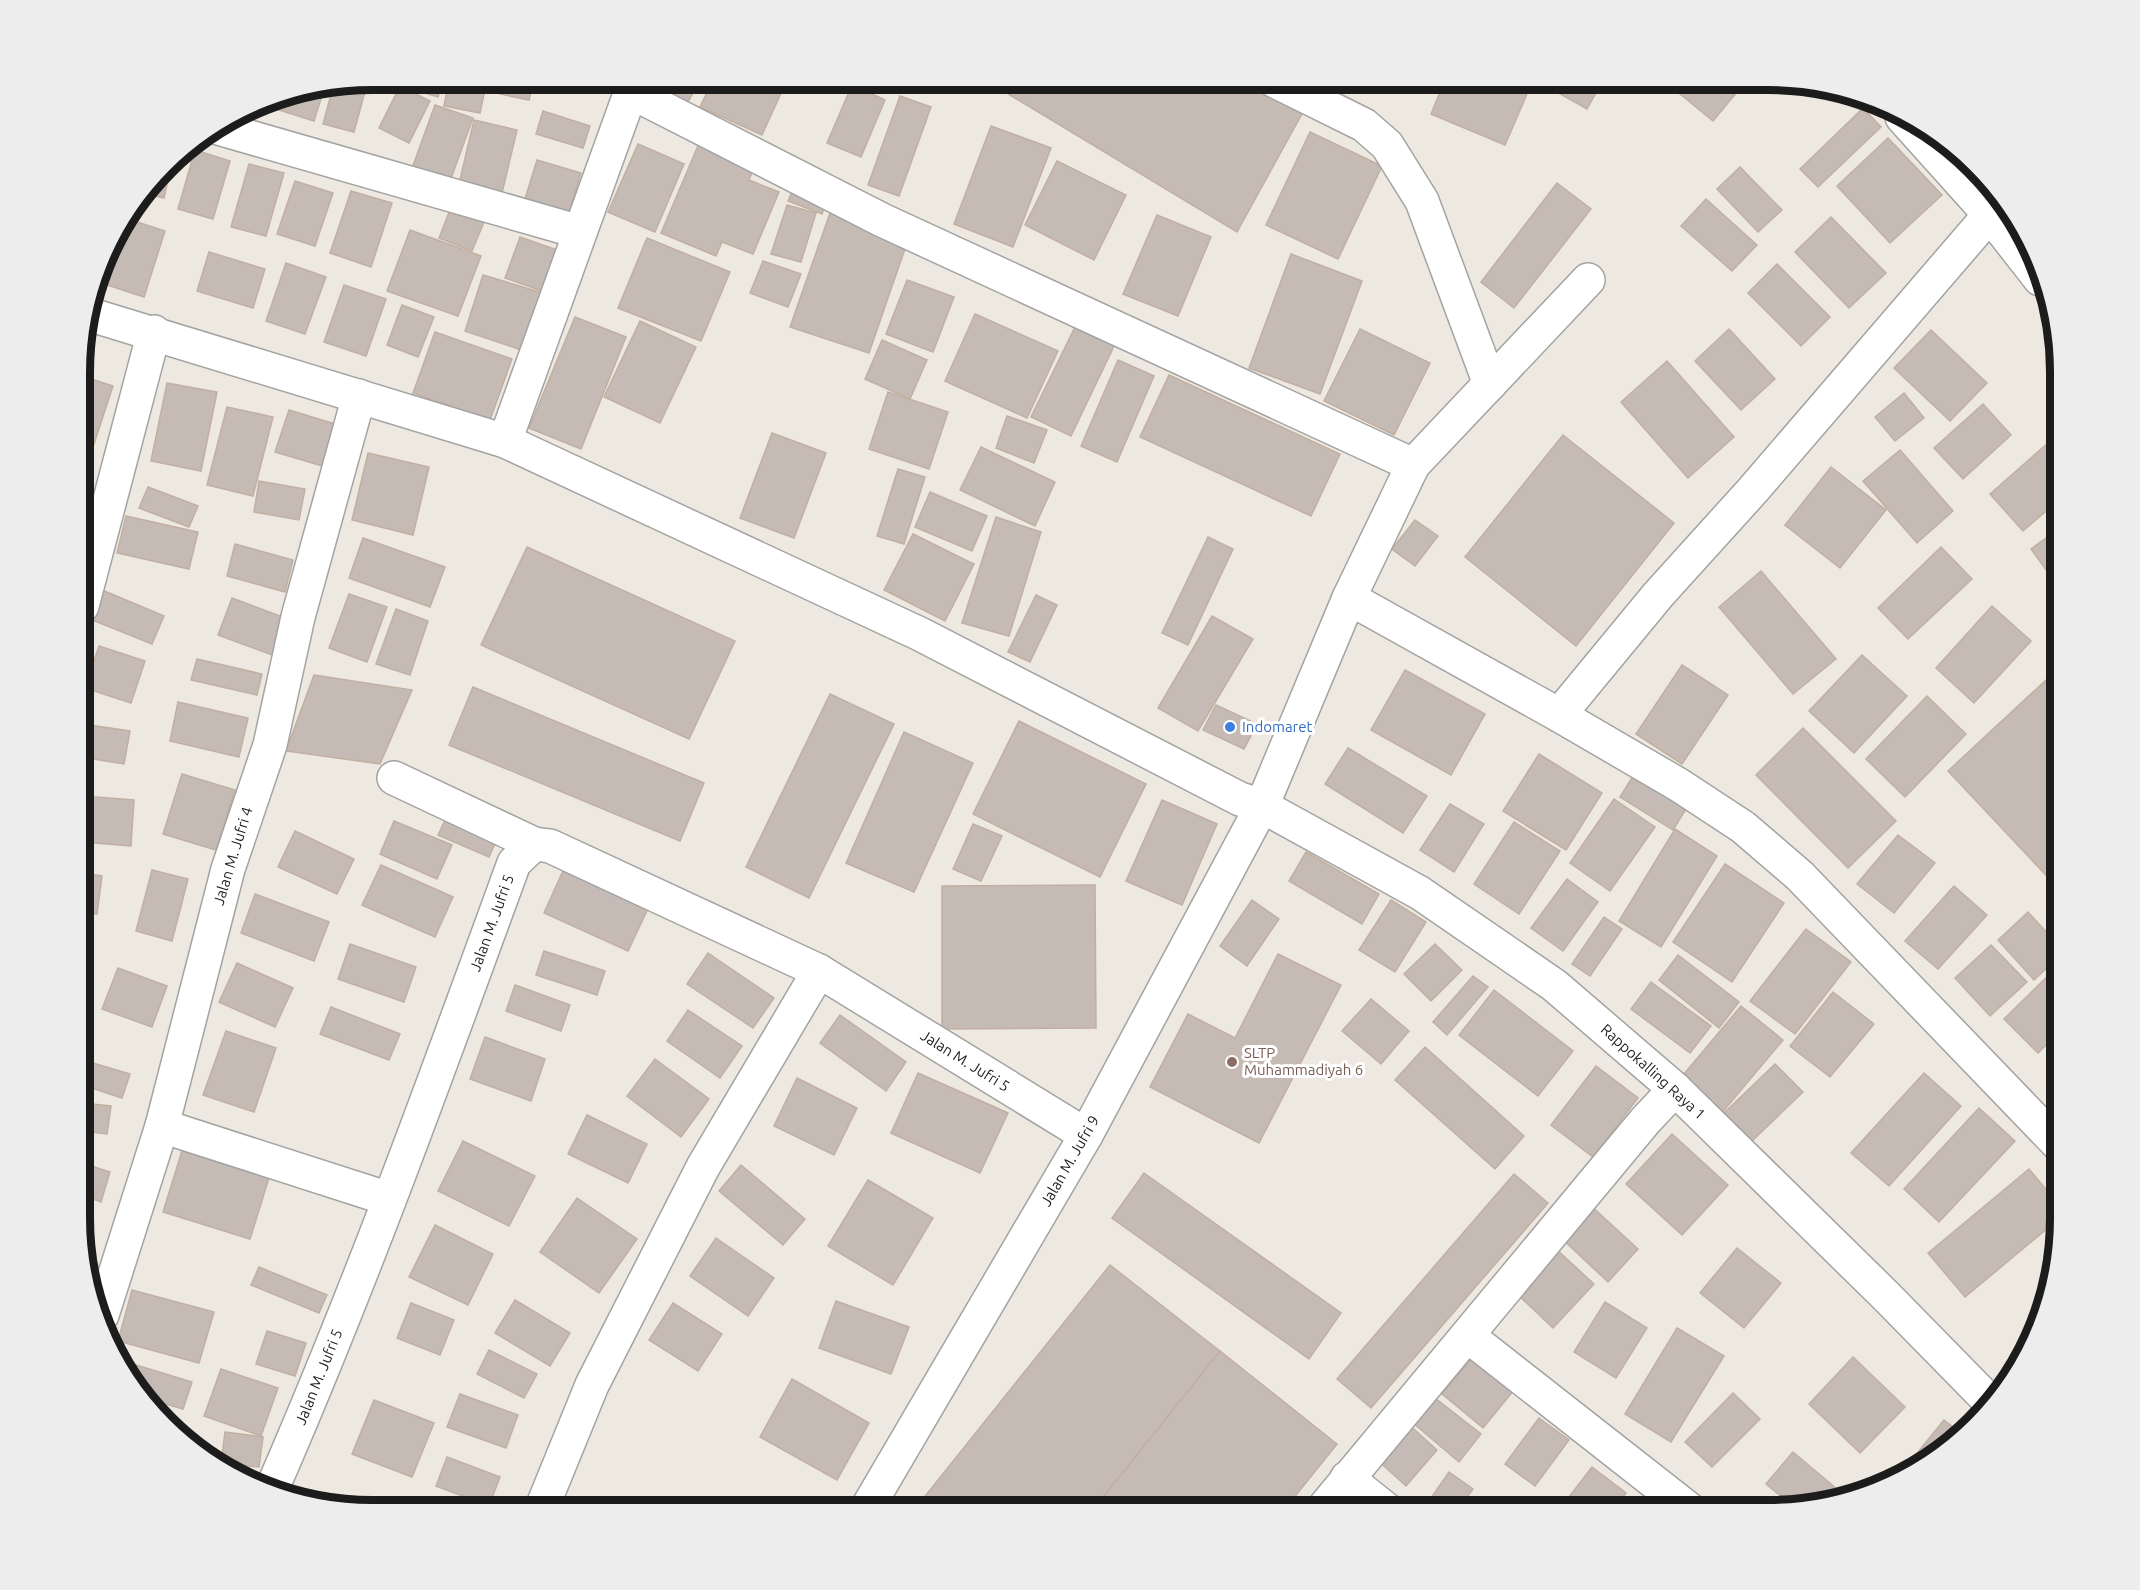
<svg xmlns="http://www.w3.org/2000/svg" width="2140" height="1590" viewBox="0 0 2140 1590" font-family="Ubuntu,sans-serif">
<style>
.building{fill:#c6bbb4;stroke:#c1afa2;stroke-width:1.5}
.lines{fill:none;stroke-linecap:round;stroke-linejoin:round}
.minor-casing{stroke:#a3a3a3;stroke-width:36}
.minor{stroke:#fff;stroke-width:33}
.shop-dot{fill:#3f7fe0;stroke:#fff;stroke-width:2}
.education-dot{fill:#8d6e63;stroke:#fff;stroke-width:2}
.labels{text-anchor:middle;stroke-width:6;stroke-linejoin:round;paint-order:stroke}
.shop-label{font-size:15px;fill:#366cbe;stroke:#fff;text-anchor:start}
.street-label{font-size:15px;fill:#1c1c1c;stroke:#fff}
.education-label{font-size:15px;fill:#785e54;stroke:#fff;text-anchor:start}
.rim{fill:none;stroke:#1c1c1c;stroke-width:8}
</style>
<rect width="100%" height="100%" fill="#eee9e0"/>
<g class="building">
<path d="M383 80H443L438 97Z"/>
<path d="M449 80H487L480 113 444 106Z"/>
<path d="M503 80H534L529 100 500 94Z"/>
<path d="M652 80H700L688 102 650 84Z"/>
<path d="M713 80H787L762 135 700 107Z"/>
<path d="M880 80H910L906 90Z"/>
<path d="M985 80H1243L1303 112 1237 232Z"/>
<path d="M1445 80H1493L1527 94 1505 145 1431 114Z"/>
<path d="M1558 80H1603L1587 109 1553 90Z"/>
<path d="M1663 80H1747L1713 121Z"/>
<path d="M360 82 367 84 354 132 323 124 333 87Z"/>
<path d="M852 85 885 100 861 157 827 143Z"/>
<path d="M400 86 430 101 409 143 379 128Z"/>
<path d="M324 89 314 121 276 109 280 98Z"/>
<path d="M900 96 931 107 899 196 868 185Z"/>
<path d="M435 105 473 118 449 184 411 171Z"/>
<path d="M1863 108 1881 127 1818 187 1800 169Z"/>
<path d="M543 111 590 126 583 148 536 134Z"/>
<path d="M474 120 517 130 502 193 459 184Z"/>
<path d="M991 126 1051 148 1013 247 954 224Z"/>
<path d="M1310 132 1382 166 1338 259 1266 225Z"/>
<path d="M1888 138 1942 195 1890 243 1837 186Z"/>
<path d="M700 141 755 165 749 180 779 192 753 254 722 242 716 256 661 233Z"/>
<path d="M638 144 684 164 655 232 608 212Z"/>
<path d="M195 150 230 161 213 219 178 209Z"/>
<path d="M537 160 581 173 569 212 525 199Z"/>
<path d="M172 161 164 198 147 194Z"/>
<path d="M1057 161 1126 195 1094 260 1025 225Z"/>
<path d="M249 164 284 173 266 236 231 227Z"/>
<path d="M1740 167 1782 210 1758 232 1717 189Z"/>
<path d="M295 181 333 193 315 246 277 234Z"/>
<path d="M1557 183 1591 209 1514 308 1481 282Z"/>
<path d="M794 187 827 200 822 214 788 201Z"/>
<path d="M351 191 392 203 371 267 330 253Z"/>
<path d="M1706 199 1757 245 1732 271 1681 226Z"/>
<path d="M787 205 816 213 801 262 771 254Z"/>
<path d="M450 210 484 222 472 251 439 238Z"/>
<path d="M830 213 908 240 869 353 790 327Z"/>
<path d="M1157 215 1211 237 1178 316 1123 294Z"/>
<path d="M1831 217 1886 273 1849 308 1795 252Z"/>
<path d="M128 219 165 231 144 297 98 282 110 242Z"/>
<path d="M410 230 481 256 458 316 387 291Z"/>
<path d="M520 237 557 250 542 291 505 278Z"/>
<path d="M647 238 730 272 701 341 618 308Z"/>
<path d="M209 252 265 269 253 308 197 291Z"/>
<path d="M1291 254 1362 281 1320 394 1249 368Z"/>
<path d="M763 261 801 274 788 307 750 293Z"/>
<path d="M286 263 326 277 305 334 266 321Z"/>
<path d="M1777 264 1830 317 1801 346 1748 293Z"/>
<path d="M483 275 543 293 524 351 465 331Z"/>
<path d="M907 280 954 297 933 352 886 334Z"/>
<path d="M344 285 386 299 366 356 324 342Z"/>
<path d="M402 305 434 317 418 357 387 345Z"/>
<path d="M975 314 1058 351 1027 418 945 381Z"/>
<path d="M575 317 626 337 581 449 529 428Z"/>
<path d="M640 321 696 347 660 423 604 397Z"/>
<path d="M1076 325 1115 344 1071 436 1031 417Z"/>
<path d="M1360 329 1430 363 1394 435 1324 401Z"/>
<path d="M1729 329 1775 379 1741 410 1695 361Z"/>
<path d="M1931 330 1987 383 1950 421 1894 368Z"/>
<path d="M435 332 512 359 490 420 413 393Z"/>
<path d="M882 340 927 360 910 399 865 379Z"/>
<path d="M1118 360 1154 376 1117 462 1081 446Z"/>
<path d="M1667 361 1734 437 1688 478 1621 402Z"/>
<path d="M1169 375 1340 454 1311 516 1140 437Z"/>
<path d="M82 376 113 386 92 450 82 447Z"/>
<path d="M167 383 217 392 201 471 151 461Z"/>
<path d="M888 392 948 412 929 469 869 449Z"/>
<path d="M1904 393 1924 418 1895 441 1875 417Z"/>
<path d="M1983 404 2011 435 1963 479 1934 448Z"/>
<path d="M227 407 273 417 253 496 207 485Z"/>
<path d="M289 410 342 426 329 468 275 452Z"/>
<path d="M1007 416 1047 430 1034 463 996 448Z"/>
<path d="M772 433 826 453 794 538 740 518Z"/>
<path d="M1563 435 1674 523 1576 646 1465 557Z"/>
<path d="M2057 435 2060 439V499L2023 531 1990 494Z"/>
<path d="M981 447 1055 482 1035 526 960 490Z"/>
<path d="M1900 450 1953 511 1917 543 1863 481Z"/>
<path d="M368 453 429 467 413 535 352 520Z"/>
<path d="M1831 467 1886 510 1840 568 1785 525Z"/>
<path d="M898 469 925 477 904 544 877 536Z"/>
<path d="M259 481 305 489 299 520 254 512Z"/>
<path d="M148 487 198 506 189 527 139 508Z"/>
<path d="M930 492 987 516 972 551 915 527Z"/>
<path d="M126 516 198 532 189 569 117 553Z"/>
<path d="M996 517 1041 532 1009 636 962 623Z"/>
<path d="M1415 520 1438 536 1415 566 1392 549Z"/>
<path d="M2060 528V589L2031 549Z"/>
<path d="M913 534 974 564 945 621 884 590Z"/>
<path d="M1208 537 1233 549 1188 645 1162 633Z"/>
<path d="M363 538 445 567 430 607 349 578Z"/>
<path d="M235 544 293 560 285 592 227 576Z"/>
<path d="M527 547 735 641 689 739 481 645Z"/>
<path d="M1941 547 1972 579 1908 639 1878 608Z"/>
<path d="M1761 571 1836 659 1793 694 1719 607Z"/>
<path d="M102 590 164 616 152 644 90 619Z"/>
<path d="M349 594 387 607 367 662 329 648Z"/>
<path d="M1036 595 1057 605 1030 662 1008 652Z"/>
<path d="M232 598 288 619 275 656 218 635Z"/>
<path d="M1992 606 2031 641 1974 703 1936 668Z"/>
<path d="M396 609 428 621 410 675 376 664Z"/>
<path d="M1212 616 1253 639 1198 731 1158 708Z"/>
<path d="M99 646 145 661 131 703 85 688Z"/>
<path d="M1862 655 1907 696 1854 753 1809 711Z"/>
<path d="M197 659 262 674 257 695 191 680Z"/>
<path d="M1682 665 1728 695 1682 764 1636 734Z"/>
<path d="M2060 667V889H2059L1948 771Z"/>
<path d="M1405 670 1485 714 1451 775 1371 730Z"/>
<path d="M314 675 412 690 380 764 286 751Z"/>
<path d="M473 687 704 783 680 841 449 745Z"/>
<path d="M830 694 894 724 809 898 746 867Z"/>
<path d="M1927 696 1966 734 1905 797 1866 759Z"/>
<path d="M178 702 248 718 239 757 170 741Z"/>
<path d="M1216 705 1257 724 1244 749 1203 730Z"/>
<path d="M1019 721 1146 784 1100 877 973 814Z"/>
<path d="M82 724 130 731 124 764 82 757Z"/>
<path d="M1803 728 1896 821 1848 868 1756 775Z"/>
<path d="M904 732 973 763 914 892 846 863Z"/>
<path d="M1348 748 1427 796 1403 833 1325 784Z"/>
<path d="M1539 754 1602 793 1566 850 1503 811Z"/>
<path d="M182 774 235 790 216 850 163 834Z"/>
<path d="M1633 776 1686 809 1673 830 1620 797Z"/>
<path d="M82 796 134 800 131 846 82 842Z"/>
<path d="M1614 799 1655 827 1610 891 1570 863Z"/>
<path d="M1162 800 1217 824 1182 905 1126 881Z"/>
<path d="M1450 804 1484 824 1454 872 1420 850Z"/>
<path d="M447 816 498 837 489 857 438 835Z"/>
<path d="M394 821 452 845 437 879 380 854Z"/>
<path d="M1514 822 1560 851 1519 914 1474 884Z"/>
<path d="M973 824 1002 836 981 881 953 869Z"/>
<path d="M1675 829 1717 856 1661 947 1619 921Z"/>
<path d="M295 831 354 859 337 894 278 867Z"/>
<path d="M1898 835 1935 863 1894 913 1857 884Z"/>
<path d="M1306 852 1379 894 1362 924 1289 881Z"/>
<path d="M567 862 652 900 628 951 544 913Z"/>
<path d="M1725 864 1784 903 1732 982 1673 942Z"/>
<path d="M381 865 453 897 435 937 362 905Z"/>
<path d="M152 870 188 879 172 941 136 931Z"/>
<path d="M82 873 102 876 97 914 82 912Z"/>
<path d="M1567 879 1598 902 1563 951 1531 928Z"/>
<path d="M1095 885 1096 1028 942 1029V886Z"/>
<path d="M1954 886 1987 915 1938 969 1905 941Z"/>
<path d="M255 894 329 922 314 961 241 933Z"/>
<path d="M1252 900 1279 919 1247 966 1220 946Z"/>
<path d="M1391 900 1426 922 1395 972 1359 950Z"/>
<path d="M2028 912 2060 947V956L2034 980 1998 940Z"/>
<path d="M1604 917 1622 929 1590 976 1572 964Z"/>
<path d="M1806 929 1851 962 1795 1034 1750 1001Z"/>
<path d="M350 944 416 967 404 1002 338 979Z"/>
<path d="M1435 944 1462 970 1431 1001 1404 974Z"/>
<path d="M1991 945 2027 982 1990 1016 1955 978Z"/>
<path d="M544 951 605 971 597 995 536 975Z"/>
<path d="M708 953 774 998 753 1028 687 984Z"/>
<path d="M1278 954 1341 985 1259 1143 1150 1087 1188 1014 1235 1038Z"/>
<path d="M1678 955 1739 1002 1719 1028 1659 980Z"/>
<path d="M237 963 293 988 275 1027 219 1002Z"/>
<path d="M118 968 167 986 152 1027 102 1009Z"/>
<path d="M2052 972 2060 980V1032L2038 1053 2004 1019Z"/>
<path d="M1473 976 1488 987 1447 1035 1433 1022Z"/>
<path d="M1651 982 1711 1026 1690 1053 1631 1009Z"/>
<path d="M515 985 570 1005 561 1031 506 1011Z"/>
<path d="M1494 990 1573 1051 1538 1096 1459 1035Z"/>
<path d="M1833 992 1874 1024 1830 1077 1790 1046Z"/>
<path d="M1371 999 1409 1031 1381 1064 1342 1031Z"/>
<path d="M1741 1006 1783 1040 1721 1114 1679 1080Z"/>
<path d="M331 1007 400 1034 389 1060 320 1034Z"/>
<path d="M688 1010 742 1046 720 1078 667 1041Z"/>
<path d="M840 1015 906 1062 886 1091 820 1043Z"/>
<path d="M226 1031 276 1048 254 1112 203 1095Z"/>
<path d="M485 1037 545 1059 531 1101 470 1079Z"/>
<path d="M1425 1047 1524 1136 1495 1169 1395 1080Z"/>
<path d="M655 1059 709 1099 681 1137 627 1096Z"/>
<path d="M83 1060 130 1074 122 1098 82 1085Z"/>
<path d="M1775 1064 1803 1092 1752 1141 1724 1113Z"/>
<path d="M1596 1066 1638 1098 1593 1157 1551 1125Z"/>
<path d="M2060 1069V1093L2048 1082Z"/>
<path d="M918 1073 1008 1113 980 1173 891 1133Z"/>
<path d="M1924 1073 1961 1106 1889 1186 1851 1153Z"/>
<path d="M797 1078 857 1108 834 1155 774 1126Z"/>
<path d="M82 1103 111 1106 107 1134 82 1131Z"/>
<path d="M1979 1108 2015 1141 1939 1222 1904 1189Z"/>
<path d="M587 1115 647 1144 628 1183 568 1154Z"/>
<path d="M1672 1134 1728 1185 1682 1235 1626 1184Z"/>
<path d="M186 1138 273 1165 250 1239 163 1212Z"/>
<path d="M463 1141 535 1176 509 1226 438 1191Z"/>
<path d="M82 1163 110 1172 101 1202 82 1195Z"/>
<path d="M741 1165 805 1219 783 1245 719 1191Z"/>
<path d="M2029 1169 2060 1206V1218L1965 1297 1928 1253Z"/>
<path d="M1144 1173 1341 1313 1309 1359 1112 1218Z"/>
<path d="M1514 1174 1548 1203 1371 1408 1337 1379Z"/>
<path d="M868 1180 933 1218 893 1285 828 1246Z"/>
<path d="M577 1198 637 1239 599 1293 540 1252Z"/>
<path d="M1589 1204 1638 1249 1608 1282 1559 1236Z"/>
<path d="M82 1219 93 1223 82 1252Z"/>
<path d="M435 1225 493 1254 468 1305 409 1277Z"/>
<path d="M716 1238 774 1278 748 1316 690 1276Z"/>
<path d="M1555 1248 1594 1284 1553 1328 1514 1291Z"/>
<path d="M1737 1248 1781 1283 1744 1328 1700 1293Z"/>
<path d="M1110 1265 1220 1351 1093 1510H914Z"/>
<path d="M259 1267 327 1295 319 1313 251 1285Z"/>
<path d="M132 1290 214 1312 199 1363 118 1341Z"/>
<path d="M515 1300 570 1333 550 1366 495 1333Z"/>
<path d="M836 1301 909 1327 891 1374 819 1348Z"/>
<path d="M1605 1302 1647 1328 1616 1378 1574 1352Z"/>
<path d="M411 1303 454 1320 440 1355 397 1338Z"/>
<path d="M673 1303 722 1334 698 1371 649 1340Z"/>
<path d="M1677 1328 1724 1356 1671 1442 1625 1414Z"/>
<path d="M267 1331 306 1343 295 1376 256 1364Z"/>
<path d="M489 1350 537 1374 524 1398 477 1374Z"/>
<path d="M1220 1351 1337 1444 1284 1510H1093Z"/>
<path d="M1477 1352 1518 1385 1483 1428 1442 1394Z"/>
<path d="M1853 1357 1905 1407 1860 1453 1809 1404Z"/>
<path d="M123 1361 192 1382 183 1409 149 1399 121 1367Z"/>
<path d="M221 1369 278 1388 261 1436 204 1416Z"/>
<path d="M792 1379 869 1423 837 1480 760 1437Z"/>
<path d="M1733 1393 1760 1419 1712 1467 1685 1442Z"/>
<path d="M460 1394 518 1415 506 1448 447 1427Z"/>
<path d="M1435 1398 1481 1434 1459 1462 1413 1423Z"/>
<path d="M374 1400 434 1423 412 1477 352 1454Z"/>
<path d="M1539 1418 1569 1440 1535 1486 1505 1464Z"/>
<path d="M168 1420 183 1424 180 1435Z"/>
<path d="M1944 1420 1958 1431 1908 1472 1904 1469Z"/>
<path d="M1406 1422 1437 1450 1406 1486 1375 1458Z"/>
<path d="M225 1432 263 1437 259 1467 221 1463Z"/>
<path d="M1793 1452 1837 1489 1825 1503 1794 1507 1766 1484Z"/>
<path d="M447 1457 500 1477 489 1506 436 1486Z"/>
<path d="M1592 1467 1626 1493 1613 1510H1568L1562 1506Z"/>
<path d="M1449 1472 1473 1489 1458 1510H1448L1431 1498Z"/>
</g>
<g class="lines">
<defs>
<g id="minor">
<path d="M1273 80 1364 125 1387 145 1422 201 1490 384"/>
<path d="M631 92 882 220 1413 465 1349 598 1262 806 1086 1135 866 1510"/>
<path d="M1902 117 1990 215 2040 279"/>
<path d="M218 128 580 232"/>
<path d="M88 314 505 441 920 634 1240 799 1262 806 1420 893 1554 985 1675 1089 1886 1296 1991 1403"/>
<path d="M505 441 635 80"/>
<path d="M1413 465 1588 280"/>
<path d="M1349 598 1559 715 1679 785 1743 827 1800 876 2060 1146"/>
<path d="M82 606 154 332"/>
<path d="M1559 715 1658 595 1753 490 1999 204"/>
<path d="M394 778 534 844"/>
<path d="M162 1126 389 1199"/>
<path d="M102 1315 162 1126 228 869 270 745 298 617 359 396"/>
<path d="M1468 1336 1690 1510"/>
<path d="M1347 1478 1387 1510"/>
<path d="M271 1491C361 1285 437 1074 514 863L534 844 550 846 819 971 1086 1135"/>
<path d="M541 1510 592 1385 703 1167 819 971"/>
<path d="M1322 1510 1645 1121 1675 1089"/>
</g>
</defs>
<use href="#minor" class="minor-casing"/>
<use href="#minor" class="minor"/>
</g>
<circle class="shop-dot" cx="1230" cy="727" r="6"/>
<circle class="education-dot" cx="1232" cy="1062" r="6"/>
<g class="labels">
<g class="shop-label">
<text x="1242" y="732">Indomaret</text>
</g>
<g class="street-label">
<text transform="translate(233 856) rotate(-73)" y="5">Jalan M. Jufri 4</text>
<text transform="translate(492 923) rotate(-70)" y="5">Jalan M. Jufri 5</text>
<text transform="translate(965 1061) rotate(32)" y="5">Jalan M. Jufri 5</text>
<text transform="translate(1653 1072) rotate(42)" y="5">Rappokalling Raya 1</text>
<text transform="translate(1070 1161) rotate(-60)" y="5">Jalan M. Jufri 9</text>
<text transform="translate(319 1377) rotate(-68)" y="5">Jalan M. Jufri 5</text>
</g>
<g class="education-label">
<text x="1244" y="1058">SLTP<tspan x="1244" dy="17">Muhammadiyah 6</tspan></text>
</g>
</g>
<path d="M0 0H2140V1590H0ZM372 90H1768A282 282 0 0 1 2050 372V1218A282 282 0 0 1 1768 1500H372A282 282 0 0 1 90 1218V372A282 282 0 0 1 372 90Z" fill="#ededed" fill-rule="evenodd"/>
<path class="rim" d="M372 90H1768A282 282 0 0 1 2050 372V1218A282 282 0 0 1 1768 1500H372A282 282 0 0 1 90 1218V372A282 282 0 0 1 372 90Z"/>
</svg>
